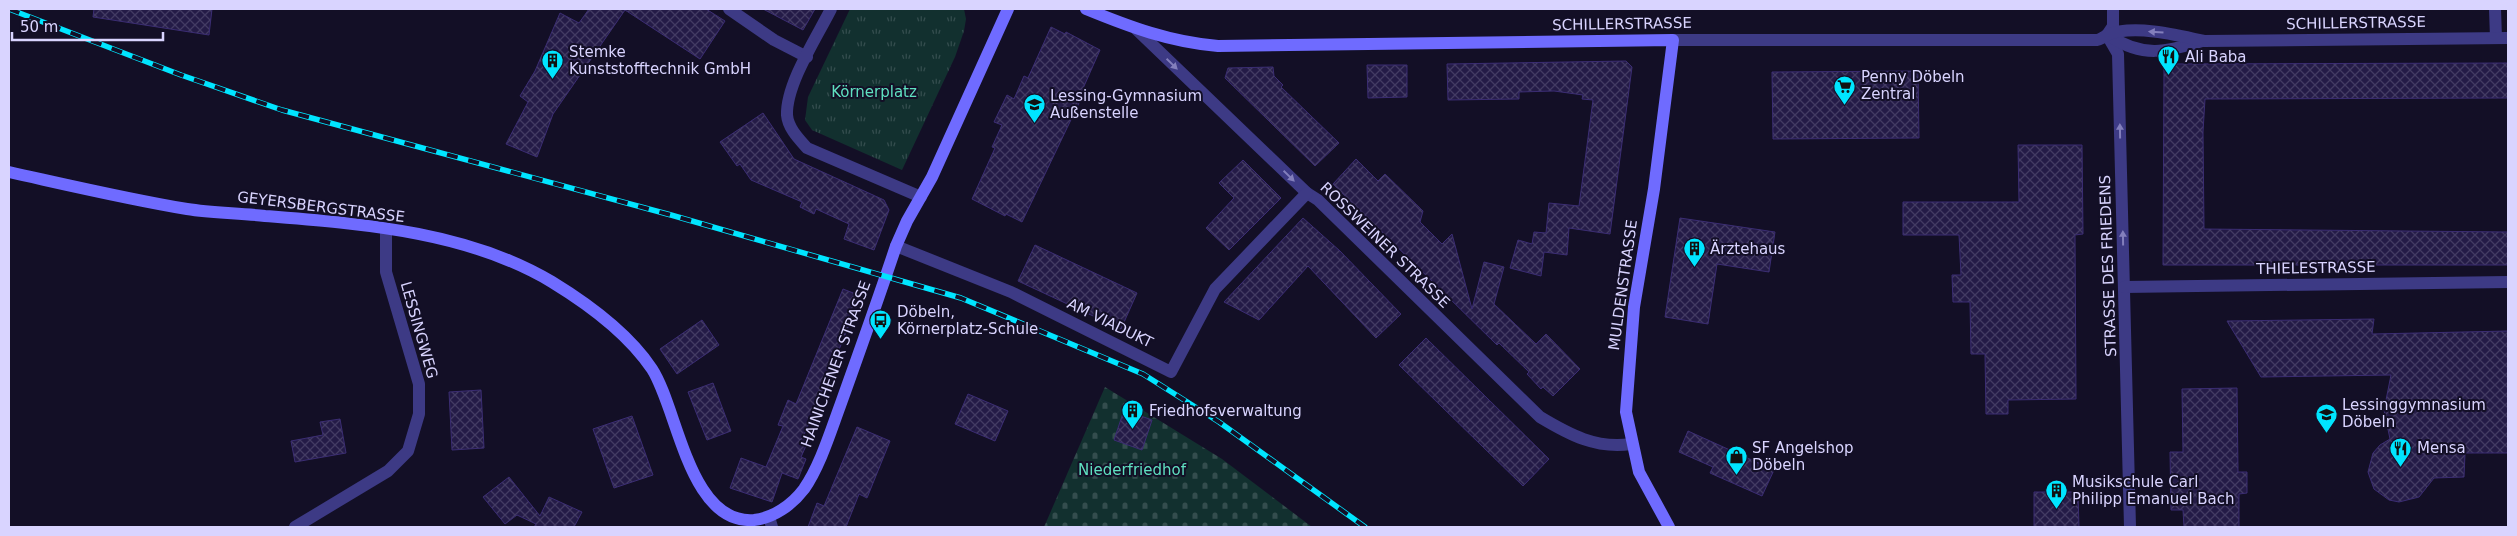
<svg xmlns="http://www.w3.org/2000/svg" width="2517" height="536" viewBox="0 0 2517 536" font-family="'DejaVu Sans',sans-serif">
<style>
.grass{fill:url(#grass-tufts)}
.cemetery{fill:url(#cemetery-stones)}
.building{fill:url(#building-cross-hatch);stroke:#3b2d73}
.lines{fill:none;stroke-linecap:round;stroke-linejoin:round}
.minor{stroke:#3d3a85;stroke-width:12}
.secondary{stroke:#6f6bff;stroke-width:12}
.rail-casing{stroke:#00e5ff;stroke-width:5.5}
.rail{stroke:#130f26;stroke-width:4;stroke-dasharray:11;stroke-linecap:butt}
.oneway{fill:#837fbc}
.labels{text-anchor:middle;stroke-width:4;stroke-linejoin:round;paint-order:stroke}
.street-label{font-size:15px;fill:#d9d4ff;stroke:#130f26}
.poi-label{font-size:15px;fill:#d9d4ff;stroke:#130f26;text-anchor:start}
.park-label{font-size:15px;fill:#5fe0c0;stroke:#130f26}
</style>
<defs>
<pattern id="grass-tufts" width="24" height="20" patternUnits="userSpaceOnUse" patternTransform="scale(1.25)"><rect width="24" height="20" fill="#12302f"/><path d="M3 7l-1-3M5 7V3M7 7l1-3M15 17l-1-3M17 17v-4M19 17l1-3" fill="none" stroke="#344d4e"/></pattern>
<pattern id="cemetery-stones" width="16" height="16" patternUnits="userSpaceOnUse" patternTransform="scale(1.25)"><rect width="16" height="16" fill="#12302f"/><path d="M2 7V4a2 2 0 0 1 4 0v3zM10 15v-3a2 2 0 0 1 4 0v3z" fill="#344d4e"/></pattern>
<pattern id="building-cross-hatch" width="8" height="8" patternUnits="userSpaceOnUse" patternTransform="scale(1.25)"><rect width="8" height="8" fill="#241b47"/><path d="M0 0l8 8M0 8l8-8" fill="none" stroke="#433b63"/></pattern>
</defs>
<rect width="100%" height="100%" fill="#130f26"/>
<path class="grass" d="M850 9H964L966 19 964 31 955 57 902 170 812 130 805 120 808 97Z"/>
<path class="cemetery" d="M1105 387 1222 459 1312 527H1044Z"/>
<g class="building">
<path d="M94 9H212L209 35 93 17Z"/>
<path d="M589 9H706L725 21 700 59 625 10 553 114 537 157 506 144 528 102 520 96 535 71 560 13 579 23Z"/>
<path d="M763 9H815L803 30Z"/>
<path d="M1051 27 1065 34 1066 32 1100 50 1077 102 1079 103 1022 222 1006 214 1005 216 972 199 995 148 992 147 1002 125 994 122 1007 95 1014 99 1024 76 1028 78Z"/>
<path d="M1626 61 1632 67 1610 234 1569 228 1567 255 1544 252 1541 276 1510 268 1518 240 1532 244 1534 232 1546 233 1549 203 1579 206 1593 100 1582 99 1583 95 1554 91 1519 92V99L1448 100 1447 64Z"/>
<path d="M2508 63V98L2205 99 2203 132 2204 229 2508 232V265H2163L2164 64Z"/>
<path d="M1367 65H1407V97L1368 98Z"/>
<path d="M1273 67 1274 76 1283 85 1281 87 1339 143 1315 166 1225 78 1228 68Z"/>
<path d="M1918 71 1919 138 1773 139 1772 72Z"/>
<path d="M763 113 794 159 884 200 889 210 874 250 844 239 849 224 816 209 814 214 800 207 802 202 751 180 740 164 737 166 720 142Z"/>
<path d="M2018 145H2082L2083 234 2075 235 2076 399 2008 400V414H1986L1985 354H1971L1970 302H1953L1952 275H1961L1959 235H1903V202H2019Z"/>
<path d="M1356 159 1378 181 1385 174 1423 211 1420 222 1442 244 1452 234 1472 309 1484 262 1504 267 1494 304 1536 344 1546 334 1580 369 1553 396 1543 387 1541 389 1527 374 1529 372 1499 343 1497 345 1333 184Z"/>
<path d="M1243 160 1281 198 1229 250 1206 228 1234 198 1219 183Z"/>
<path d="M1303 218 1340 251 1401 314 1376 338 1308 266 1259 320 1224 302Z"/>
<path d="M1680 218 1775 232 1769 272 1717 264 1708 324 1665 317Z"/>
<path d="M1035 245 1137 293 1121 329 1018 281Z"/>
<path d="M843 289 861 296 804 435 810 437 801 457 806 459 798 479 782 473 772 502 730 488 741 458 766 467 783 426 778 425 788 400 796 404Z"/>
<path d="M2374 319 2372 334 2508 331V453H2465L2464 477 2434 478 2419 497 2399 502 2389 500 2374 489 2368 472 2373 453 2380 445 2390 439 2384 410 2391 375 2261 377 2227 321Z"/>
<path d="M702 320 719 345 677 374 660 349Z"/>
<path d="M1426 338 1549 459 1523 486 1399 365Z"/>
<path d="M713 383 731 431 707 440 688 392Z"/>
<path d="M2237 388 2238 472H2247V493L2239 494V527H2184L2183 510H2171L2170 452H2183L2182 389Z"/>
<path d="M481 390 484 448 452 450 449 392Z"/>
<path d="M968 394 1008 411 995 441 955 424Z"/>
<path d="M1124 410 1152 420 1142 450 1114 440Z"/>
<path d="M632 416 653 475 614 488 593 429Z"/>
<path d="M340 419 346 453 295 462 291 441 323 435 320 422Z"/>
<path d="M857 427 890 441 867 498 859 494 846 527H808L817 503 824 506Z"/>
<path d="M1688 431 1774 470 1762 496 1710 473 1713 467 1679 452Z"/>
<path d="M509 477 540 516 549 497 582 512 574 527H534L536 524 517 515 505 524 483 497Z"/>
<path d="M2034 492H2078L2079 527H2034Z"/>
</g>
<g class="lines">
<g class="minor">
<path d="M729 9 774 40 807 57"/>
<path d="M831 9C817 37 786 84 787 115 788 128 799 139 807 148L921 197"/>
<path d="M2495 9 2496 38"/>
<path d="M1137 30 1307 193 1318 200 1540 417C1570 435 1596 449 1631 444"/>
<path d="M2107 35 2118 54 2130 527"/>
<path d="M2107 35 2113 26V9"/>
<path d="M2110 36C2142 58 2167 52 2202 41"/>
<path d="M1673 40H2097C2101 39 2104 37 2107 35 2133 24 2178 35 2204 41L2508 38"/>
<path d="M896 246 1011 292 1171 372 1215 289 1307 193"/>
<path d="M2124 287 2508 282"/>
<path d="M769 517 772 527"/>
<path d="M295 527 388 471 408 451 419 414V384L386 272V229"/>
</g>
<g class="secondary">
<path d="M1086 9C1130 27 1170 42 1218 46L1673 40 1654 189 1634 307 1626 412 1639 472 1669 527"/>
<path d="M9 172C68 185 127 199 187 209 212 213 239 213 265 216 362 224 467 231 552 282 588 304 628 333 652 369 678 409 689 525 754 520 773 518 792 505 804 489 820 466 830 433 840 406 859 353 878 300 896 246L907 221 932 177 1008 9"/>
</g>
<defs>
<path id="rail" d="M9 9 181 75 282 110 671 215 961 298 1143 374 1219 422 1365 527"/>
</defs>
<use href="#rail" class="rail-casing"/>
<use href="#rail" class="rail"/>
</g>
<defs><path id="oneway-solid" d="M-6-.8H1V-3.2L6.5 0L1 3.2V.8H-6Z" transform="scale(1.25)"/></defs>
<g class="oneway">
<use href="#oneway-solid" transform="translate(2156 32) rotate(-177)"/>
<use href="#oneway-solid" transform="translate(1172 64) rotate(44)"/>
<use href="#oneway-solid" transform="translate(2120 131) rotate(-91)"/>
<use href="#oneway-solid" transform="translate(1289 176) rotate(44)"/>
<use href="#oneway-solid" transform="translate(2123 238) rotate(-91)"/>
</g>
<defs>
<symbol id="restaurant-pin" viewBox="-11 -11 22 30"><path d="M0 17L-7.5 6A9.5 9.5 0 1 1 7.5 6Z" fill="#00e5ff" stroke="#130f26"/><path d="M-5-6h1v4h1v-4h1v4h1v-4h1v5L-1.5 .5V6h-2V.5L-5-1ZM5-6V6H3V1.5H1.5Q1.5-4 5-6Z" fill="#111"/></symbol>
<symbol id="building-pin" viewBox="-11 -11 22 30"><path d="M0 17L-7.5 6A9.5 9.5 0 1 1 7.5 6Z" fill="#00e5ff" stroke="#130f26"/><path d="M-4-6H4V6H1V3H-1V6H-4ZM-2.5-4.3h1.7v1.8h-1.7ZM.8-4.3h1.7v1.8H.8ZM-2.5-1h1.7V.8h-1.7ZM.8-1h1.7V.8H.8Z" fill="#111"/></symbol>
<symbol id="supermarket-pin" viewBox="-11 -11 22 30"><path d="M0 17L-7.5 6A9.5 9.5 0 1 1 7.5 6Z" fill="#00e5ff" stroke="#130f26"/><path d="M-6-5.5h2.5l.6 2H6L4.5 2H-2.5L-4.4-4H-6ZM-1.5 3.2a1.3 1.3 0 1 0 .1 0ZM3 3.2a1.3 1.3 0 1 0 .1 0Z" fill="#111"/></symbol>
<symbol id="school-pin" viewBox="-11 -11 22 30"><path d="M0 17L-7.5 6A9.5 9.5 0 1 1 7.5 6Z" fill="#00e5ff" stroke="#130f26"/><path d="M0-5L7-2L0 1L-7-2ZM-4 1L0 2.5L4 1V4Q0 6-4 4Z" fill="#111"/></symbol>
<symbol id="bus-pin" viewBox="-11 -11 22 30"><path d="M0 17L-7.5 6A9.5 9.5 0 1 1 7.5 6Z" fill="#00e5ff" stroke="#130f26"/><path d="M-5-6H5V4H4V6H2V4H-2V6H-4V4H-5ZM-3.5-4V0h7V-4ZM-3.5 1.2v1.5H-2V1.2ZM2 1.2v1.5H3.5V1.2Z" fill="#111"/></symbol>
<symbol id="shop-pin" viewBox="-11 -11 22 30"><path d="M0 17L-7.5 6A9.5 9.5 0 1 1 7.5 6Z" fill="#00e5ff" stroke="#130f26"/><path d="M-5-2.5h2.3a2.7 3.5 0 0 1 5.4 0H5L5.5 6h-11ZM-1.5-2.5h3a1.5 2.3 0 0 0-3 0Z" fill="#111"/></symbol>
</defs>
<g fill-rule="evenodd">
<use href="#restaurant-pin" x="2156" y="44" width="25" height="34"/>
<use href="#building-pin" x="540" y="48" width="25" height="34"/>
<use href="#supermarket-pin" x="1832" y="74" width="25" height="34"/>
<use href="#school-pin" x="1022" y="92" width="25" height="34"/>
<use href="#building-pin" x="1682" y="236" width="25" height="34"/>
<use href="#bus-pin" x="868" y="308" width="25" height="34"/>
<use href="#building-pin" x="1120" y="398" width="25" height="34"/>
<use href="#school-pin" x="2314" y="402" width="25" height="34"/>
<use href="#restaurant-pin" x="2388" y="436" width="25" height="34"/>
<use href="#shop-pin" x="1724" y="444" width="25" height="34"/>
<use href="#building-pin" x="2044" y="478" width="25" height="34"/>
</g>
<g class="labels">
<g class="street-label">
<text transform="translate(2356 23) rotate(-1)" y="5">SCHILLERSTRASSE</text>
<text transform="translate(1622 24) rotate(-1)" y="5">SCHILLERSTRASSE</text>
<text transform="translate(321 207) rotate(7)" y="5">GEYERSBERGSTRASSE</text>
<text transform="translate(1385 245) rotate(44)" y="5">ROSSWEINER STRASSE</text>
<text transform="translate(2108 266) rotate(-92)" y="5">STRASSE DES FRIEDENS</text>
<text transform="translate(2316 268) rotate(-1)" y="5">THIELESTRASSE</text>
<text transform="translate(1623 285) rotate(-82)" y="5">MULDENSTRASSE</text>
<text transform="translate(1110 323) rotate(26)" y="5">AM VIADUKT</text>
<text transform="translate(419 330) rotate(74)" y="5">LESSINGWEG</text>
<text transform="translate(836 364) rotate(-70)" y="5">HAINICHENER STRASSE</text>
</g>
<g class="poi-label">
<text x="569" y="57">Stemke<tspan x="569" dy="17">Kunststofftechnik GmbH</tspan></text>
<text x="2185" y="62">Ali Baba</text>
<text x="1861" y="82">Penny Döbeln<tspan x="1861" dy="17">Zentral</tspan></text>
<text x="1050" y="101">Lessing-Gymnasium<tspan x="1050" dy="17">Außenstelle</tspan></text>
<text x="1710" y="254">Ärztehaus</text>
<text x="897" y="317">Döbeln,<tspan x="897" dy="17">Körnerplatz-Schule</tspan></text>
<text x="2342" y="410">Lessinggymnasium<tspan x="2342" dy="17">Döbeln</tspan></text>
<text x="1149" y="416">Friedhofsverwaltung</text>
<text x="1752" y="453">SF Angelshop<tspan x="1752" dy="17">Döbeln</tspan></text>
<text x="2417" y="453">Mensa</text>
<text x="2072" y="487">Musikschule Carl<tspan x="2072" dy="17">Philipp Emanuel Bach</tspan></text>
</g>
<g class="park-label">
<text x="874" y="97">Körnerplatz</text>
<text x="1132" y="475">Niederfriedhof</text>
</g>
</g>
<rect width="2517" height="536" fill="none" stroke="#d9d4ff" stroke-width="20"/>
<path d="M12 32v8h151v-8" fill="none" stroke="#d9d4ff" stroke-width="2.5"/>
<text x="20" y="32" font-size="15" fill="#d9d4ff" stroke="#130f26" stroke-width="4" paint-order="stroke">50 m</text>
</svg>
